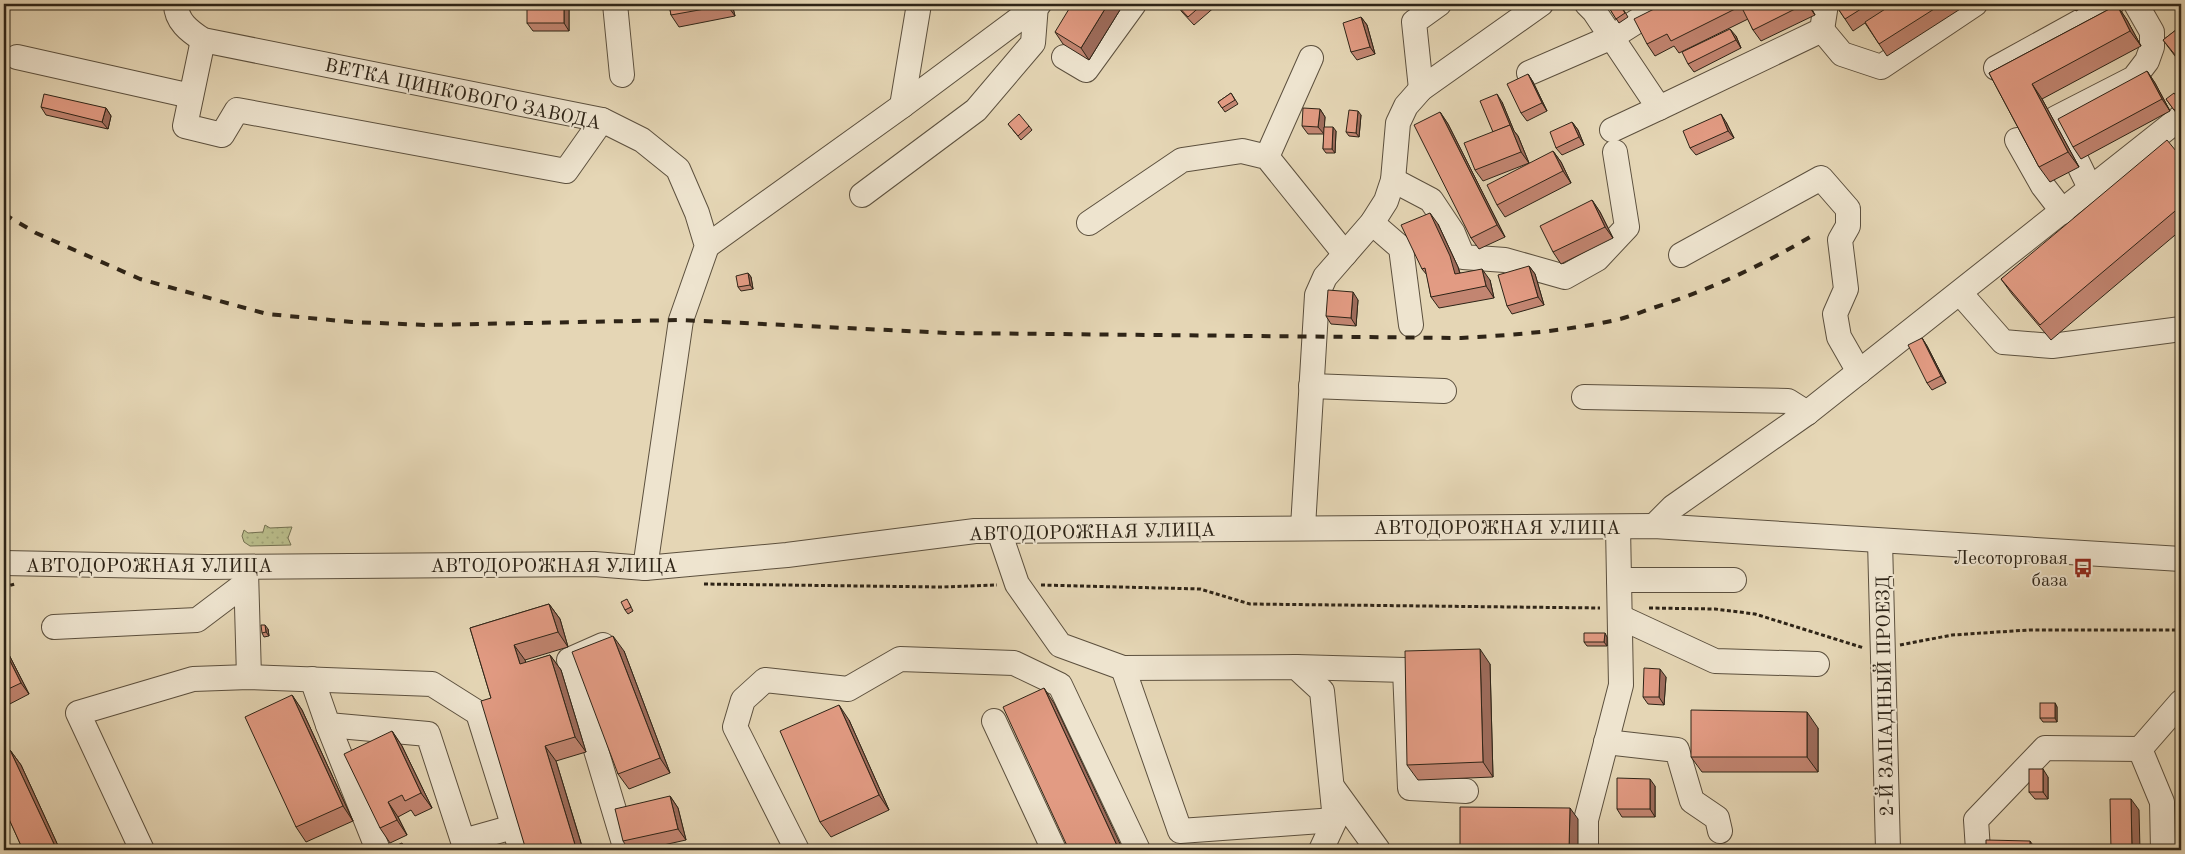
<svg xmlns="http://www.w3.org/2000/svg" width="2185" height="854" viewBox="0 0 2185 854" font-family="'Old Standard TT',serif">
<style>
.grass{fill:url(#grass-dots);stroke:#747050}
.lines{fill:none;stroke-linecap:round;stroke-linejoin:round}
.minor-casing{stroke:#5c503e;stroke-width:26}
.path{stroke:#2e2417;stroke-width:3;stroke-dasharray:4 2.5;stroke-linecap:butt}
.minor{stroke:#eee4cf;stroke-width:24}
.rail{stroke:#2e2417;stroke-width:4;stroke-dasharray:9 9;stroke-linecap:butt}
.wall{fill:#c28571;stroke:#2e2417}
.shaded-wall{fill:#9e6c5c;stroke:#2e2417}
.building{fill:#e29b83;stroke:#2e2417}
.labels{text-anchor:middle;stroke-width:4;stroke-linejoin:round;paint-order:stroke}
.street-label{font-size:19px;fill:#2e2417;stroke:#eee4cf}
.poi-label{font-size:19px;fill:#2e2417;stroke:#eee4cf;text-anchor:end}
</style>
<defs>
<pattern id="grass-dots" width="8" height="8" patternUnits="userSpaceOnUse" patternTransform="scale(1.25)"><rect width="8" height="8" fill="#b9bc8a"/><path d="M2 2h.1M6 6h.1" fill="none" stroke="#9fa176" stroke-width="1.8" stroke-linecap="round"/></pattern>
</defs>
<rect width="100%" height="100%" fill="#e5d6b5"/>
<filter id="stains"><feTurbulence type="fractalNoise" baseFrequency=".004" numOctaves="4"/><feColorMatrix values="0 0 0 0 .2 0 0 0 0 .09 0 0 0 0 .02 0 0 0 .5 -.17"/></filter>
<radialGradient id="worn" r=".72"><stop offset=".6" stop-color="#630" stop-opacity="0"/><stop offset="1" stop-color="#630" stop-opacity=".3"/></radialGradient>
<path class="grass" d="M265 525 270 528 292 527 288 538 291 545 250 546 244 542 242 536 244 530 248 533 263 532Z"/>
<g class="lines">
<defs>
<g id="minor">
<path d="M176 4C176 21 189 31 203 40L602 120 642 140 678 169 697 213 707 246 681 320 645 568"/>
<path d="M615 4 622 75"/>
<path d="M1587 4 1594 11 1659 108 1612 130"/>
<path d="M1822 30 1842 54 1881 67 1975 4"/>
<path d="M203 40 185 126 222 135 237 110 566 171 602 120"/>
<path d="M17 57 191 96"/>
<path d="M1064 57 1086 70 1134 4"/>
<path d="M1996 68 2112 4"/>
<path d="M1529 73 1612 37 1664 4"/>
<path d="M1421 89 1414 22 1439 4"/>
<path d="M902 106 919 4"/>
<path d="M1659 108 1822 30 1826 4"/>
<path d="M2017 140 2043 186 2063 212"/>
<path d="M1267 157 1311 58"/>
<path d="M1393 180 1431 200 1453 233 1463 257 1505 260 1565 277 1597 259 1627 227 1615 152"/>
<path d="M2091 190 2056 118 2134 78 2147 61 2152 47V32L2136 4"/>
<path d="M862 195 976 110 1033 43 1036 5"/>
<path d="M1089 223 1182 160 1242 151 1267 157 1345 254"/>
<path d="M1372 223 1401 248 1411 325"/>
<path d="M707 246 902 106 1039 4"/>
<path d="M1681 255 1821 178 1848 209V226L1840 240 1846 289 1835 314 1839 337 1859 372"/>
<path d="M1960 293 2003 342 2052 346 2181 329"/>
<path d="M1311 386 1444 391"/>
<path d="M1584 397 1788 401 1807 413"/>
<path d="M1654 526 1673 507 1807 413 2181 117"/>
<path d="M1303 527 1317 295 1325 277 1372 223 1386 201 1393 180 1398 123 1406 106 1421 89 1541 4"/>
<path d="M999 531 1017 584 1060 645 1123 668 1296 667 1322 691 1335 820 1321 850"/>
<path d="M1880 541 1888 850"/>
<path d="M4 563 207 567 594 564 645 568 787 555 975 531 1654 526 2181 559"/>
<path d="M246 571 249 677"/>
<path d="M1619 580H1734"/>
<path d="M1620 617 1715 661 1817 664"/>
<path d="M54 627 197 620 246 583"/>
<path d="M603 645 569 660 626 850"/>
<path d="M1296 667 1405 670 1410 788 1466 791"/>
<path d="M1123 668 1180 831 1335 820"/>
<path d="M312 679 328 725 428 734 463 841 513 827"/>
<path d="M994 721 1054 850"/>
<path d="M328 725 378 850"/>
<path d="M1606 742 1677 750 1692 801 1717 818 1720 831"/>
<path d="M2140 749 2162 802 2163 850"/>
<path d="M1333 788 1378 850"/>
<path d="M142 850 78 713 193 679 249 677 432 684 478 713 521 850"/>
<path d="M797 850 735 727 743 700 765 680 848 689 900 659 1014 663 1060 685 1138 850"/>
<path d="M1586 850V820L1621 685 1618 527"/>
<path d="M1978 850 1976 820 2045 748 2140 749 2181 702"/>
</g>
</defs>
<use href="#minor" class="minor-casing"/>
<g class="path">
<path d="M704 584 941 587 997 585"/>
<path d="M1041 585 1200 589 1250 604 1600 608"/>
<path d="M4 587 15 584"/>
<path d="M1649 608 1715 609 1755 614 1864 648"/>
<path d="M1900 645 1952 635 2029 630H2181"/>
</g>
<use href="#minor" class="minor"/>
<path class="rail" d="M4 214 36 233 140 279 267 314 352 322 427 325 681 320 949 333 1461 338C1513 335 1566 331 1616 320 1630 317 1643 311 1656 307 1714 288 1763 265 1815 234"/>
</g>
<g class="wall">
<path d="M669 4H732L735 16 679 27 671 15Z"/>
<path d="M1176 4H1216L1217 5 1194 25 1182 12Z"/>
<path d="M1620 4 1628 17 1619 23 1608 6Z"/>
<path d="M1664 4H1809L1815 15 1761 41 1753 30 1748 19 1679 53 1674 46 1655 56 1647 44Z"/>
<path d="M1835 4H1968L1887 56 1865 23 1853 31Z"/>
<path d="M2071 4H2089L2076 11Z"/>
<path d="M1123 5 1089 60 1063 44 1055 32Z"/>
<path d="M2117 5 2127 20 2141 46 2042 99 2079 167 2050 182 2039 167 1989 73Z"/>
<path d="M569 8V31H533L527 23Z"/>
<path d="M1361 17 1367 25 1375 54 1357 60 1351 52Z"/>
<path d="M2181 26V64L2163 40Z"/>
<path d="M1736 36 1741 48 1694 72 1688 64Z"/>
<path d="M2147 71 2155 83 2170 111 2081 159 2073 147Z"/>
<path d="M1528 74 1533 82 1547 111 1527 121 1521 113Z"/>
<path d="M1231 93 1238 104 1225 112 1218 102Z"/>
<path d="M2166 99 2181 102V111L2177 114Z"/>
<path d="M1502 102 1514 131 1518 136 1529 163 1483 181 1475 170 1493 132Z"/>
<path d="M41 107 106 108 111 116 108 129 46 115Z"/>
<path d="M1320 109 1325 117 1324 127 1336 131 1335 153H1326L1323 149 1324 134H1308L1302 126Z"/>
<path d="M1440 112 1448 124 1505 237 1479 249 1471 238Z"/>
<path d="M1361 115 1359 137 1349 136 1346 132Z"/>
<path d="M1572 122 1578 130 1584 145 1562 155 1556 148Z"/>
<path d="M1726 122 1734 138 1696 155 1690 148Z"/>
<path d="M1008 124 1029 126 1032 130 1021 140Z"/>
<path d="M1553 151 1561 162 1571 183 1505 217 1497 205Z"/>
<path d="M2181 157V230L2051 340 2012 294 2001 279Z"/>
<path d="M1592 200 1600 212 1613 238 1561 264 1553 252Z"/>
<path d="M1438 224 1458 267 1460 273 1490 280 1494 298 1439 308 1431 297 1427 275 1422 269Z"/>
<path d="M1529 266 1535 274 1544 305 1512 314 1507 306Z"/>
<path d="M748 273 751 277 753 289 741 291 738 287Z"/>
<path d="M1358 300 1356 326 1331 324 1326 316Z"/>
<path d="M1922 338 1927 346 1946 383 1932 390 1927 383Z"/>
<path d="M629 603 633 611 628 614 625 610Z"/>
<path d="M549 604 560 619 568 647 525 660 526 663 550 655 561 670 586 752 556 761 582 846 586 845 590 850H526L491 698 470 628Z"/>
<path d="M268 629 269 636 264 637 262 633Z"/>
<path d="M1607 637V646H1587L1584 642Z"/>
<path d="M4 645 29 694 4 707Z"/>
<path d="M624 651 670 773 629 789 618 774Z"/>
<path d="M1490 664 1493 777 1418 780 1407 765Z"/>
<path d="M1666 677 1664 705 1648 704 1643 697Z"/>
<path d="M292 695 302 710 353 821 306 842 296 827Z"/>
<path d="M2055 703 2057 707V722H2043L2040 718Z"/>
<path d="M849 720 889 810 831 837 820 822Z"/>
<path d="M1818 728V772H1702L1691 757Z"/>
<path d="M392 731 402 746 432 808 415 816 411 810 398 817 407 835 390 843 380 828Z"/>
<path d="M10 750 21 765 60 850H23L10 821 4 824V753Z"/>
<path d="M2048 777V799H2035L2029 792Z"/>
<path d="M1655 786V817H1622L1617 809Z"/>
<path d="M670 796 678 808 686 840 641 850H629L623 841Z"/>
</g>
<g class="shaded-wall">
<path d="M564 4H566L569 8V31L564 23Z"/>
<path d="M727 4H732L735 16 727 5Z"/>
<path d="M1108 4H1122L1123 5 1089 60 1081 48Z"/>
<path d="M1807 4H1809L1815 15Z"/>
<path d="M2117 5 2127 20 2141 46 2130 31Z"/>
<path d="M1361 17 1367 25 1375 54 1370 47Z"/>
<path d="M1730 29 1736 36 1741 48 1736 40Z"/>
<path d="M2147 71 2155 83 2170 111 2162 99Z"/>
<path d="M1528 74 1533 82 1547 111 1542 103Z"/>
<path d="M2032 84 2042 99 2079 167 2068 152Z"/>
<path d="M1497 94 1502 102 1514 131 1518 136 1529 163 1521 152Z"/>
<path d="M106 108 111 116 108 129 102 122Z"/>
<path d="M1320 109 1325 117 1324 134 1318 127Z"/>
<path d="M1358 111 1361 115 1359 137 1356 133Z"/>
<path d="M1440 112 1448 124 1505 237 1497 225Z"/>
<path d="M1721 114 1726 122 1734 138 1728 131Z"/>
<path d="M1572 122 1578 130 1584 145 1579 137Z"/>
<path d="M1333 127 1336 131 1335 153 1332 149Z"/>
<path d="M1553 151 1561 162 1571 183 1563 171Z"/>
<path d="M1592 200 1600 212 1613 238 1605 227Z"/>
<path d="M1430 213 1438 224 1458 267 1463 285 1455 274Z"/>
<path d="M1529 266 1535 274 1544 305 1538 297Z"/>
<path d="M1482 269 1490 280 1494 298 1486 286Z"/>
<path d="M748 273 751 277 753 289 750 285Z"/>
<path d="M1353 292 1358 300 1356 326 1351 318Z"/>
<path d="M1922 338 1927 346 1946 383 1941 376Z"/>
<path d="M549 604 560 619 568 647 558 632Z"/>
<path d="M265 625 268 629 269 636 266 632Z"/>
<path d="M1605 633 1607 637V646L1604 642Z"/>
<path d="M613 636 624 651 670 773 660 758Z"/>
<path d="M4 645 29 694 21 683 4 649Z"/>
<path d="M514 645 525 660 531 680 520 664Z"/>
<path d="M1480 649 1490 664 1493 777 1483 762Z"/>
<path d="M550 655 561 670 586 752 575 737Z"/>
<path d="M1660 669 1666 677 1664 705 1659 697Z"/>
<path d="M1044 688 1054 703 1123 850H1119Z"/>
<path d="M292 695 302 710 353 821 343 806Z"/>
<path d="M2055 703 2057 707V722L2055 718Z"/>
<path d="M839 705 849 720 889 810 879 795Z"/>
<path d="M1807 712 1818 728V772L1807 757Z"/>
<path d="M392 731 402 746 432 808 421 793Z"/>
<path d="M545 746 556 761 583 850 576 848Z"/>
<path d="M10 750 21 765 60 850H58L54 844Z"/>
<path d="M2043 769 2048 777V799L2043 792Z"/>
<path d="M1650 779 1655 786V817L1650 809Z"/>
<path d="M670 796 678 808 686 840 678 829Z"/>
<path d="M2131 799 2139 810 2140 850H2132Z"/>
<path d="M388 802 398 817 407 835 397 820Z"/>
<path d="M1570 808 1578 819V850H1569Z"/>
<path d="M2030 841 2035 848V850H2030Z"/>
</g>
<g class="building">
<rect x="527" y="4" width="37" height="19"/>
<path d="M669 4H727V5L671 15Z"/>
<path d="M1072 4H1108L1081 48 1055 32Z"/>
<path d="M1176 4H1203L1188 17Z"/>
<path d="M1612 4H1619L1625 13 1616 19 1608 6Z"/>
<path d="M1664 4H1805L1753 30 1741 6 1671 41 1667 34 1647 44 1634 19Z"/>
<path d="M1835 4H1869L1845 19Z"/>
<path d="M1893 4H1942L1879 44 1865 22Z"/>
<path d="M2117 5 2130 31 2032 84 2068 152 2039 167 1989 73Z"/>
<path d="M1361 17 1370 47 1351 52 1343 23Z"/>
<path d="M2181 26V60L2180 61 2163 40Z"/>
<path d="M1730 29 1736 40 1688 64 1682 52Z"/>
<path d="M2147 71 2162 99 2073 147 2058 119Z"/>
<path d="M1528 74 1542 103 1521 113 1507 84Z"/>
<path d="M1231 93 1235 100 1222 108 1218 102Z"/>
<path d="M2174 93 2181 102V105L2174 110 2166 99Z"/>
<path d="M44 94 106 108 102 122 41 107Z"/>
<path d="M1497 94 1510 125 1493 132 1480 101Z"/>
<path d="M1303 108 1320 109 1318 127 1302 126Z"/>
<path d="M1349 110 1358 111 1356 133 1346 132Z"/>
<path d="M1440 112 1497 225 1471 238 1414 125Z"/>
<path d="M1019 114 1029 126 1018 136 1008 124Z"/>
<path d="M1721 114 1728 131 1690 148 1683 131Z"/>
<path d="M1572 122 1579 137 1556 148 1550 132Z"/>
<path d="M1510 125 1521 152 1475 170 1464 143Z"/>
<path d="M1324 127H1333L1332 149H1323Z"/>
<path d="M2167 140 2181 157V206L2040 325 2001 279Z"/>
<path d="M1553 151 1563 171 1497 205 1487 185Z"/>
<path d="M1592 200 1605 227 1553 252 1540 226Z"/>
<path d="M1430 213 1450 256 1455 274 1482 269 1486 286 1431 297 1425 268 1422 269 1401 225Z"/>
<path d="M1529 266 1538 297 1507 306 1498 275Z"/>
<path d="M748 273 750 285 738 287 736 276Z"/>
<path d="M1328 290 1353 292 1351 318 1326 316Z"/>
<path d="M1922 338 1941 376 1927 383 1908 345Z"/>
<path d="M627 599 631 607 625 610 621 602Z"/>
<path d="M549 604 558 632 514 645 520 664 550 655 575 737 545 746 576 848 586 845 587 850H526L481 701 491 698 470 628Z"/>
<path d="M261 625H265L266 632 262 633Z"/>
<path d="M1584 633H1605L1604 642H1584Z"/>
<path d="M613 636 660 758 618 774 572 652Z"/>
<path d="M4 649 21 683 4 691Z"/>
<path d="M1480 649 1483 762 1407 765 1405 651Z"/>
<path d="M1644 668 1660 669 1659 697H1643Z"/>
<path d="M1044 688 1119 850H1069L1003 707Z"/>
<path d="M292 695 343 806 296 827 245 717Z"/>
<rect x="2040" y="703" width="15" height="15"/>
<path d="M839 705 879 795 820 822 780 731Z"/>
<path d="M1691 710 1807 712V757H1691Z"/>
<path d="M392 731 421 793 405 801 402 795 388 802 397 820 380 828 344 754Z"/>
<path d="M10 750 54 844 39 850H23L4 808V753Z"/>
<rect x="2029" y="769" width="14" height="23"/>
<path d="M1617 778 1650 779V809H1617Z"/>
<path d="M670 796 678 829 623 841 615 809Z"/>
<path d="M2110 799H2131L2132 850H2111Z"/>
<path d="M1460 807 1570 808 1569 850H1460Z"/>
<path d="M1986 840 2030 841V850H1986Z"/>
<path d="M402 843 406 850H386Z"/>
<path d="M468 845 471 850H457Z"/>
<path d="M1592 848 1822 849V850H1592Z"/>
</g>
<defs>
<symbol id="bus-bare" viewBox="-9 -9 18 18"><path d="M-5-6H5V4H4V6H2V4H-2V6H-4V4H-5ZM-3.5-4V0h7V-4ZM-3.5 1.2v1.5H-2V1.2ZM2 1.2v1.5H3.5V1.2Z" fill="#8f2418" stroke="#eee4cf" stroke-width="2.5" paint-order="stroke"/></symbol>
</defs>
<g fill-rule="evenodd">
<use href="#bus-bare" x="2069" y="554" width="28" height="28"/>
</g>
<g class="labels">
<g class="street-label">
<text transform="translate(463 93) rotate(12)" y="7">ВЕТКА ЦИНКОВОГО ЗАВОДА</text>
<text x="1497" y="534">АВТОДОРОЖНАЯ УЛИЦА</text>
<text transform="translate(1092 531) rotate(-1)" y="7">АВТОДОРОЖНАЯ УЛИЦА</text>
<text x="149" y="572">АВТОДОРОЖНАЯ УЛИЦА</text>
<text x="554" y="572">АВТОДОРОЖНАЯ УЛИЦА</text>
<text transform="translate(1884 696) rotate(-91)" y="7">2-Й ЗАПАДНЫЙ ПРОЕЗД</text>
</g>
<g class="poi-label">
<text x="2068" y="564">Лесоторговая<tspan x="2068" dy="22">база</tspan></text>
</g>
</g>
<rect width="2185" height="854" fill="none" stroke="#e5d6b5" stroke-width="20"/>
<rect x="5" y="5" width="2175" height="844" fill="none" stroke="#2e2417" stroke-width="2.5"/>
<rect x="10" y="10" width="2165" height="834" fill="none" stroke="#2e2417"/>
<rect width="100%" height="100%" filter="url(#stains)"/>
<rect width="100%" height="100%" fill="url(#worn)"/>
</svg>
